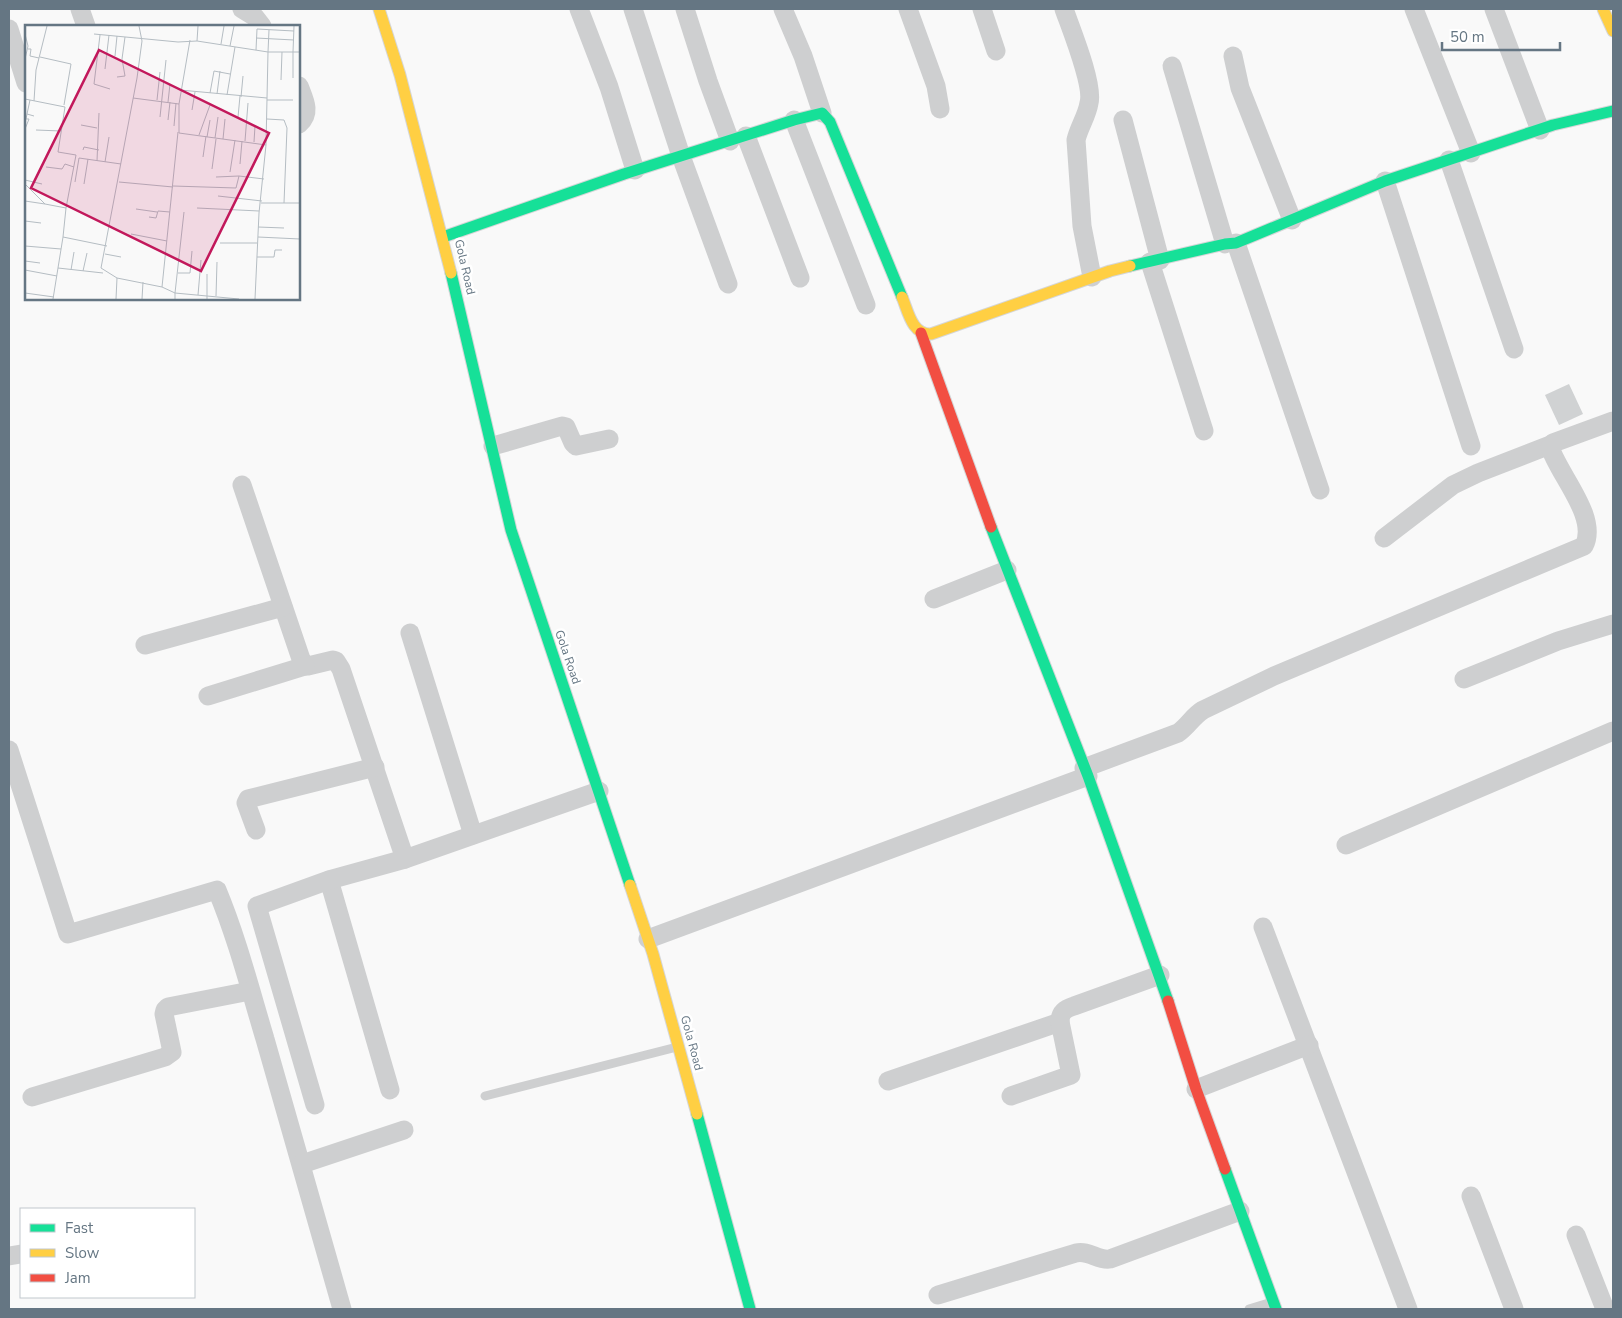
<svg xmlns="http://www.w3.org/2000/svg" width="1622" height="1318" viewBox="0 0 1622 1318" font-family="'Nunito Sans',sans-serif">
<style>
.building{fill:#d0d2d3}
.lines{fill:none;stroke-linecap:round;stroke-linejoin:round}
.fast-casing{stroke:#d5d6d7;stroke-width:13}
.slow-casing{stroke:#d5d6d7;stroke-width:13}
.jam-casing{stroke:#d5d6d7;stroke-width:13}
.lane{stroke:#cecfd0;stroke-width:9}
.street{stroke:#cecfd0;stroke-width:19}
.fast{stroke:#16e098;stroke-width:11}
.slow{stroke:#ffcf43;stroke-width:11}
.jam{stroke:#f24e42;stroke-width:11}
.labels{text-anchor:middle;stroke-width:5;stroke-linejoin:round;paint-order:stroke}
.street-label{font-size:12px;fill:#657683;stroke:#fff}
.inset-road{fill:none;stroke:#b5bdc3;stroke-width:1}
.view{fill:#c2185b;fill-opacity:0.15;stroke:#c2185b;stroke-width:2.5}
.inset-edge{fill:none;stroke:#657683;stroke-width:2.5}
</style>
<rect width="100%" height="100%" fill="#f9f9f9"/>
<path class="building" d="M1569 384 1583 414 1559 425 1545 395Z"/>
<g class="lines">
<defs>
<g id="fast">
<path d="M443 237 624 174 794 120 822 113 830 122 902 297"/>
<path d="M1130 266 1225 244 1236 243 1385 181 1553 125 1613 111"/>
<path d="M451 273 511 530 630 885"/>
<path d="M991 527 1088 776 1168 1001"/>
<path d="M697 1114 750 1309"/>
<path d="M1225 1169 1276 1309"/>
</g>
<g id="slow">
<path d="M379 9 400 75 451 273"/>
<path d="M1603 9 1613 31"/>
<path d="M902 297C908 311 912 335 931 334L1110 271 1130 266"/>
<path d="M630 885 653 954 697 1114"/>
</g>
<g id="jam">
<path d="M921 333 991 527"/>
<path d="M1168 1001 1196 1089 1225 1169"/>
</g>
</defs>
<use href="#fast" class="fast-casing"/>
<use href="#slow" class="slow-casing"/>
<use href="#jam" class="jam-casing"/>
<g class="lane">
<path d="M485 1096 677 1047"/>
<path d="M1249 1309 1272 1302"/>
</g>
<g class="street">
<path d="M80 9 86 26"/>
<path d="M242 9 255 17 262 26"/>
<path d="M579 9 609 87 635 170"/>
<path d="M633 9 681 156 728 284"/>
<path d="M685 9 708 81 730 141"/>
<path d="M783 9 803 56 822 113"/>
<path d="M908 9 936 86 940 109"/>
<path d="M982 9 996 51"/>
<path d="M1064 9C1071 29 1094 85 1089 103 1087 116 1079 127 1076 140L1082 226 1092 277"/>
<path d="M1414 9 1471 153"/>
<path d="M1494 9 1540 130"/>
<path d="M9 29 26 83"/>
<path d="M1233 56 1240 88 1292 220"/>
<path d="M1172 66 1225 244"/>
<path d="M299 86C304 99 312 113 299 124"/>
<path d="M794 120 866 305"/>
<path d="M1123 120 1160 260"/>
<path d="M746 136 800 278"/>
<path d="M1449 160 1514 349"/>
<path d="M1385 181 1471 446"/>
<path d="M1236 243 1320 490"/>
<path d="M1150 262 1204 431"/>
<path d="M493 446 562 426 566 427 573 443 576 446 609 439"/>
<path d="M242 485 302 662 305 666H308L333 660 336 661 341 669 405 859"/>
<path d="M1384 538 1453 485 1478 473 1550 445"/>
<path d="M934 599 1007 570"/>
<path d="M410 633 473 835"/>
<path d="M145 645 283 607"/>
<path d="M1464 679 1558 641 1613 624"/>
<path d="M208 696 305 666"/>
<path d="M9 750 68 934 217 890C237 938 250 989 265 1039 291 1129 317 1219 342 1309"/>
<path d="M1084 768 1178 733C1188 726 1193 716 1203 710L1274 676 1584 546C1599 517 1558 474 1550 447L1553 443 1613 421"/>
<path d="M256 830 246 803 248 799 375 767"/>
<path d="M1346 845 1613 731"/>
<path d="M329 880 390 1090"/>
<path d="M1263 927 1408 1309"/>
<path d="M648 939 1088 776"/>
<path d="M888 1081 1060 1022"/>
<path d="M1196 1089 1309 1045"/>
<path d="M1011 1096 1071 1075 1060 1022C1060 1012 1065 1009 1074 1006L1160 975"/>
<path d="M32 1097 165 1057 172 1052 164 1014 165 1010 168 1007 250 991"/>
<path d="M315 1105 257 906 329 880 405 859 599 791"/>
<path d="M302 1164 404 1130"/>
<path d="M1471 1196 1514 1309"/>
<path d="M1576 1235 1605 1309"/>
<path d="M9 1256 21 1254"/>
<path d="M938 1295 1076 1253C1089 1250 1098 1261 1110 1259L1240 1211"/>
</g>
<use href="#fast" class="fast"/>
<use href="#slow" class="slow"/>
<use href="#jam" class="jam"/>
</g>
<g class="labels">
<g class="street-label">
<text transform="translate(465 267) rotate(77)" y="4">Gola Road</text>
<text transform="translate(568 657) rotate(71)" y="4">Gola Road</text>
<text transform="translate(692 1043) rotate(75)" y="4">Gola Road</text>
</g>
</g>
<g transform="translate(25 25)">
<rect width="275" height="275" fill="#f9f9f9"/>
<path class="inset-road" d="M114 1 117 16 112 53 76 243 92 253 137 262 150 268V274M0 9 3 21 0 34M69 9 153 17 172 16 243 27 244 5M75 10 69 59 85 64M231 13 269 15M172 16 173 1M196 19 199 1M205 21 209 1M3 24H6L5 31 14 33M231 25 232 4 269 6M90 31 92 11M15 32 46 39 39 80M80 44 84 10M92 52 100 51 97 34 100 12M268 53V27H275M256 55 257 27M155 65 242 73M185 68 189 46 205 49M192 69 195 46M202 70 210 22M216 72 218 51M108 73 154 79V108L241 120M0 74 40 82 33 127 51 130 41 183M5 75 2 89 9 91M132 75 135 47M242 75H268M9 76 11 45 22 1M143 77 145 59M154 79 165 15M167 85 170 67M135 92 141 35M213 92 215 71M242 94 259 95 262 103 259 178M143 95 145 77M56 100 72 103M149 101 151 78M0 104 4 94H1L2 89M11 105 36 106M174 110 185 80M182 112 185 95M190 113 193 92M198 114 200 94M220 116 223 78M229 117 230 101M58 125 59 122 74 125M178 132 181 111M72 136 74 88M80 137 84 112M215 139 217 116M21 142 37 144 40 139 49 142M187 144 191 114M205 147 210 115M191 152 214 151M0 155 17 159M50 157 54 133 96 139M94 157 148 162M0 159 20 179 41 183 38 212 82 221M59 159 63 134M148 161 211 163 214 151 239 154M193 171 237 176M0 176 20 179M236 178H275M172 183 234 186M111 184 132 187M159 187 150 268 214 274M124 192 131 193 133 186 145 187M0 196 16 198M233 202 259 203M106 209 142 216M233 212 275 214M195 218H232M0 221 36 224M80 229 96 232M232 232H249L250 225H257M0 236 15 238M33 243 78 248M0 245 32 251M46 245 49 227M58 246 62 228M153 248H165L167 226M137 262 153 107M0 268 29 272M173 270 176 235M191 271 192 237M28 274 38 212M91 274 92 253M117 274 118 257M182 274V249M230 274 234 188 241 120 243 27H268L269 1"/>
<path class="view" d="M74 25 244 108 176 246 6 163Z"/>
<rect width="275" height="275" class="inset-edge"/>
</g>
<rect width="1622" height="1318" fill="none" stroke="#657683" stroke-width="20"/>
<rect x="20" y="1208" width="175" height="90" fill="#ffffff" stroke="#c1c8cd"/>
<rect x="30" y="1224" width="25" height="8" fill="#16e098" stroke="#c1c8cd"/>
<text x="65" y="1233" font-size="15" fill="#657683">Fast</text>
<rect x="30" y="1249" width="25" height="8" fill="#ffcf43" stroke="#c1c8cd"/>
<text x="65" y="1258" font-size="15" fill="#657683">Slow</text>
<rect x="30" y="1274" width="25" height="8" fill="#f24e42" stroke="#c1c8cd"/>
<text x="65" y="1283" font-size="15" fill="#657683">Jam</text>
<path d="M1442 42v8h118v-8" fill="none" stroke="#657683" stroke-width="2.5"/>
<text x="1450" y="42" font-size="15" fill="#657683" stroke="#ffffff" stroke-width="4" paint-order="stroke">50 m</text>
</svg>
